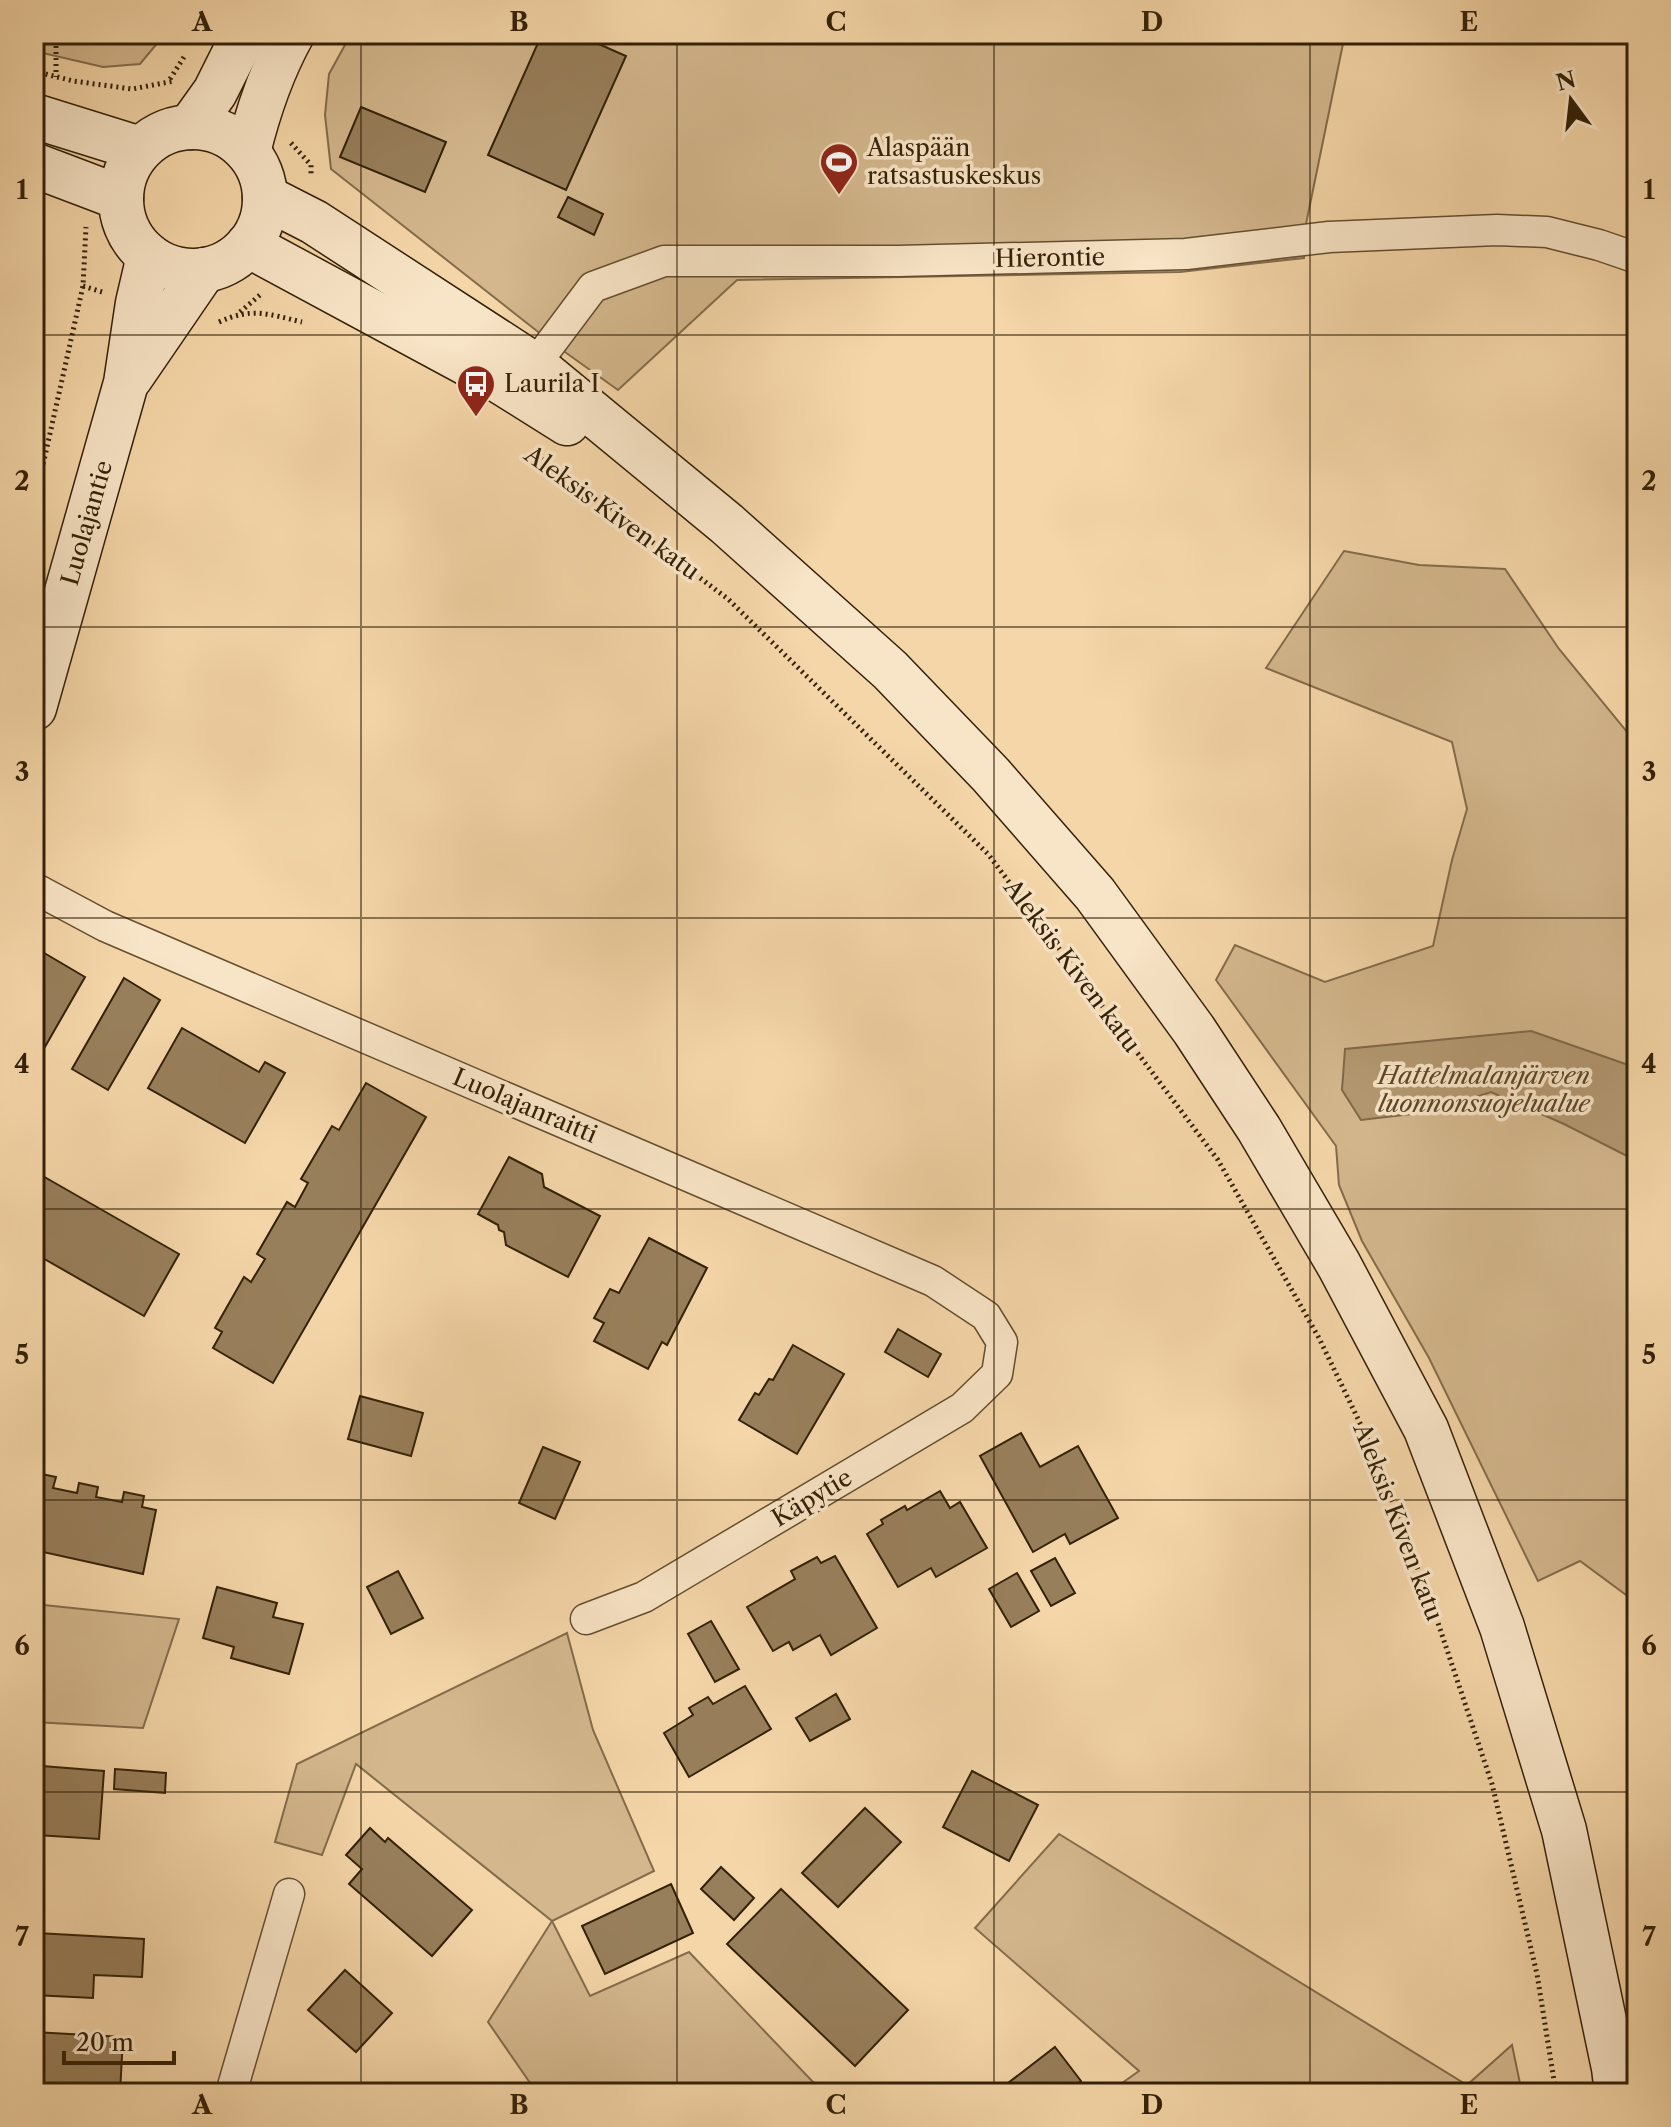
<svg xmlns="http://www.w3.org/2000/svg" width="1671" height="2127" viewBox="0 0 1671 2127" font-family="'Libre Caslon Text',serif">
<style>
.green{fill:#d4b78d;stroke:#846c4a;stroke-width:2}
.water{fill:#b39871;stroke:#806847;stroke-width:2}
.building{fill:#987f5b;stroke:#332107;stroke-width:2}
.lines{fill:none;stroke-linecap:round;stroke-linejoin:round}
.street-casing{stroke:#644e2f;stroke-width:33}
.secondary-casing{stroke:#332107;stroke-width:47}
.path{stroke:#332107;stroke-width:5;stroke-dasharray:2 4;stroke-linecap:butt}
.street{stroke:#f8e4c6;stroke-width:30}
.secondary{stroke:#f8e4c6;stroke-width:44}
.grid{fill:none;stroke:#332107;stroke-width:2;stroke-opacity:0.55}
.labels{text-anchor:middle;stroke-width:7;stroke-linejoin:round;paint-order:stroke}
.poi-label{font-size:24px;fill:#332107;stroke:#f8e4c6;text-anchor:start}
.street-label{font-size:24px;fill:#332107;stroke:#f8e4c6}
.park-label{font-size:24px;font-style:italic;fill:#5b4628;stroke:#f8e4c6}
.neatline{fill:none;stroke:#332107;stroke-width:3}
.grid-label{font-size:26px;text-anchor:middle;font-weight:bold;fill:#332107}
</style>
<rect width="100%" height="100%" fill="#f5d6a8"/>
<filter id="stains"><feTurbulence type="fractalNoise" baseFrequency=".0025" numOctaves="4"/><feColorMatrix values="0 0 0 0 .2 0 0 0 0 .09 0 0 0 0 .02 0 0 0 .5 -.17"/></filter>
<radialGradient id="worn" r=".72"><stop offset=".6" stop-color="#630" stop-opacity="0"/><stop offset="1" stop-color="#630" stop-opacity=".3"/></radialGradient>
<g class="green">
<path d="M34 34H165L140 64 103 67 34 51Z"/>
<path d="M351 34H1345L1306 224 1304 258 1180 272 737 280 618 390 551 342 331 169 325 115 329 74Z"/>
<path d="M1344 551 1419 565 1505 569 1559 649 1637 744V1603L1580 1561 1538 1581 1429 1358 1362 1241 1339 1185 1336 1146 1216 980 1235 945 1325 982 1433 946 1452 860 1467 809 1452 742 1266 668Z"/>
<path d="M34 1604 179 1619 143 1728 34 1722Z"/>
<path d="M567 1633 593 1730 654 1871 552 1921 590 1996 689 1952 812 2081 829 2093H537L488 2022 552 1921 356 1764 322 1855 275 1842 297 1764Z"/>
<path d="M1059 1834 1467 2085 1512 2045 1522 2093H1108L1139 2071 975 1928Z"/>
</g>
<path class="water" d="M1531 1031 1637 1068V1161L1564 1124 1491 1092 1429 1112 1361 1120 1342 1090 1345 1049Z"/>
<g class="building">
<path d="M542 34H576L626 56 566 190 488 155Z"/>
<path d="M361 107 446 142 425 192 340 157Z"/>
<path d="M568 197 603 214 594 235 558 217Z"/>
<path d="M34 947 85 977 34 1066Z"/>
<path d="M124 978 160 1000 108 1090 72 1069Z"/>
<path d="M182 1028 259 1072 265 1062 285 1073 245 1143 148 1088Z"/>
<path d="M366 1083 426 1117 273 1383 213 1348 222 1332 215 1328 244 1277 251 1282 265 1259 257 1254 287 1202 295 1207 308 1183 301 1179 332 1126 339 1130Z"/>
<path d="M509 1157 542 1174 544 1187 600 1216 568 1277 506 1245 504 1232 499 1230 498 1225 478 1214Z"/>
<path d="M34 1171 179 1254 144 1316 34 1253Z"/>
<path d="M649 1238 707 1268 667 1345 662 1342 648 1369 594 1341 604 1323 594 1318 610 1289 619 1293Z"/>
<path d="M898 1329 941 1354 928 1377 885 1352Z"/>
<path d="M793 1345 844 1374 797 1454 739 1420 755 1393 759 1395 769 1379 773 1380Z"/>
<path d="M360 1396 423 1413 411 1456 348 1439Z"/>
<path d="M1021 1433 1040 1467 1078 1446 1118 1518 1070 1544 1065 1534 1033 1552 980 1456Z"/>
<path d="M543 1447 580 1462 555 1519 519 1503Z"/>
<path d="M37 1473 56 1477 53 1488 77 1493 79 1483 98 1487 96 1497 122 1502 124 1492 144 1496 142 1507 156 1510 143 1574 34 1550V1483Z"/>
<path d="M940 1491 950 1508 960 1502 987 1548 936 1577 931 1568 898 1587 867 1534 883 1524 881 1520 905 1506 907 1510Z"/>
<path d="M835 1556 877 1628 831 1655 820 1635 793 1650 789 1642 773 1651 747 1607 795 1579 791 1571 817 1557 821 1563Z"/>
<path d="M1055 1558 1075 1593 1051 1606 1031 1571Z"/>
<path d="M398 1571 423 1618 391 1634 367 1587Z"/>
<path d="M1017 1573 1039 1611 1011 1627 989 1589Z"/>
<path d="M217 1587 277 1603 273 1617 303 1624 289 1674 231 1658 234 1647 203 1638Z"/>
<path d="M711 1621 739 1669 715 1682 688 1634Z"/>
<path d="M745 1686 771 1729 689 1777 664 1733 693 1715 689 1708 708 1697 713 1704Z"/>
<path d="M836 1694 850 1719 810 1741 796 1718Z"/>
<path d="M42 1766 104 1771 99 1839 37 1835Z"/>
<path d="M115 1769 166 1773 165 1793 114 1789Z"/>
<path d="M972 1771 1038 1805 1009 1861 943 1827Z"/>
<path d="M865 1808 901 1842 838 1907 802 1873Z"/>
<path d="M370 1828 385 1842 388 1838 472 1910 432 1956 349 1884 362 1869 346 1855Z"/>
<path d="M721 1867 754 1898 734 1920 701 1889Z"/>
<path d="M671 1884 693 1933 605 1974 582 1926Z"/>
<path d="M781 1889 908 2010 855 2066 727 1944Z"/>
<path d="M37 1933 144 1939 142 1977 94 1975 93 1998 34 1995Z"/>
<path d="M345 1970 392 2013 356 2052 308 2010Z"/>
<path d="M34 2032 123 2037 120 2093 34 2088Z"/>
<path d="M1055 2047 1081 2081 1066 2093H995Z"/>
</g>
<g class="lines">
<defs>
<g id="street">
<path d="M524 379 593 287 664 261H898L1186 254 1329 237 1497 230 1547 232 1599 245 1637 258"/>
<path d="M34 888 105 926 933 1281 986 1316 1002 1342 997 1374 962 1408 644 1597 586 1619"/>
<path d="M231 2093 289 1894"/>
</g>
<g id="secondary">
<path d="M34 116 140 149"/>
<path d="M190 127 215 92 244 34"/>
<circle cx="193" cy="199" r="72"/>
<path d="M248 152C258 111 271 72 292 34"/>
<path d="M34 165 121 198"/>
<path d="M265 197 314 222 534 365 727 524 890 670 991 775 1095 894 1194 1030 1259 1129 1339 1265 1426 1429 1502 1627 1564 1830 1614 2068 1617 2093"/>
<path d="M248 245 500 381 567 423"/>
<path d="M130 378 204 270"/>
<path d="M34 708 126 383 138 303 149 256"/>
</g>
</defs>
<use href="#street" class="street-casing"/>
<use href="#secondary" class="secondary-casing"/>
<g class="path">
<path d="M56 34V77"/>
<path d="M34 71 73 81 132 89 174 81"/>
<path d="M170 79 184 57"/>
<path d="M291 143 311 165V177"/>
<path d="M83 286 102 292"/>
<path d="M240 312 260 295"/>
<path d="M219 322C252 307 268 314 302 322"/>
<path d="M542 459 728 599 988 854 1218 1160 1319 1338 1372 1448 1436 1617 1492 1784 1537 1974 1556 2093"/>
<path d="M34 505 83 286 86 227"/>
</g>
<use href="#street" class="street"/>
<use href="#secondary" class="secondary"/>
</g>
<path class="grid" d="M361 34V2093M677 34V2093M994 34V2093M1310 34V2093M34 335H1637M34 627H1637M34 918H1637M34 1209H1637M34 1500H1637M34 1792H1637"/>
<defs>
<symbol id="stadium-pin" viewBox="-11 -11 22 30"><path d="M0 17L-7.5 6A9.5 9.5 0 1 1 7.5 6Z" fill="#8f2418" stroke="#f8e4c6"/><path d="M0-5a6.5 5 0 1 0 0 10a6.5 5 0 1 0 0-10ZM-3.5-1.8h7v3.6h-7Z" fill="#fff"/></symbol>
<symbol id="bus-pin" viewBox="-11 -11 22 30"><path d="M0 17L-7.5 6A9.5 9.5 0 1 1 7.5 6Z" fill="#8f2418" stroke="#f8e4c6"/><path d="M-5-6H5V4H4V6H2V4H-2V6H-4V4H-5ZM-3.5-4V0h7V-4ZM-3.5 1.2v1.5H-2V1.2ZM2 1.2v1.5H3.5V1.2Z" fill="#fff"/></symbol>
</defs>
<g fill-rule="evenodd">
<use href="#stadium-pin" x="817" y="140" width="44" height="60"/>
<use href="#bus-pin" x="454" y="362" width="44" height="60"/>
</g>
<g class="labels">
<g class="poi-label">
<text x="867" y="156">Alaspään<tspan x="867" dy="28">ratsastuskeskus</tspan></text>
<text x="504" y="392">Laurila I</text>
</g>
<g class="street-label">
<text transform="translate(1050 258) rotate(-1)" y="8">Hierontie</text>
<text transform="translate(612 513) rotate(36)" y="8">Aleksis Kiven katu</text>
<text transform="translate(87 523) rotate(-74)" y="8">Luolajantie</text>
<text transform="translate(1072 966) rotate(53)" y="8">Aleksis Kiven katu</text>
<text transform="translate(525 1106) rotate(23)" y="8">Luolajanraitti</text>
<text transform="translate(812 1498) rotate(-31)" y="8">Käpytie</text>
<text transform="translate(1398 1522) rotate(69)" y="8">Aleksis Kiven katu</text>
</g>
<g class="park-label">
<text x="1484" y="1084">Hattelmalanjärven<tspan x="1484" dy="28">luonnonsuojelualue</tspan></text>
</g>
</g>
<rect width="1671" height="2127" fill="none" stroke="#f5d6a8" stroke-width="88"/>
<g transform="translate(1571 100) rotate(345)" stroke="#f8e4c6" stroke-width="6" paint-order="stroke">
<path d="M0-6L14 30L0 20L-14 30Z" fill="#332107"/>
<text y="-12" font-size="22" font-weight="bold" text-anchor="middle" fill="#332107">N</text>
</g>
<path d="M64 2051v12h110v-12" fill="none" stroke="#332107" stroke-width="4"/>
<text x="76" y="2051" font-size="24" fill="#332107" stroke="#f8e4c6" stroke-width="6" paint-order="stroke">20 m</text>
<rect x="44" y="44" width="1583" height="2039" class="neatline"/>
<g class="grid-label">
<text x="202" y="31">A</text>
<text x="519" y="31">B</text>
<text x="836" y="31">C</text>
<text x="1152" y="31">D</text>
<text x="1469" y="31">E</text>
<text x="22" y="199">1</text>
<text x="1649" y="199">1</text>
<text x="22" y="490">2</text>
<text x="1649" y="490">2</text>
<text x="22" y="781">3</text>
<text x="1649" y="781">3</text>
<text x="22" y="1073">4</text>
<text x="1649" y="1073">4</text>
<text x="22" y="1364">5</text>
<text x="1649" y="1364">5</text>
<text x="22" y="1655">6</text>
<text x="1649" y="1655">6</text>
<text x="22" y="1946">7</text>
<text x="1649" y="1946">7</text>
<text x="202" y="2114">A</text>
<text x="519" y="2114">B</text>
<text x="836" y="2114">C</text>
<text x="1152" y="2114">D</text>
<text x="1469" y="2114">E</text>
</g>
<rect width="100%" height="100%" filter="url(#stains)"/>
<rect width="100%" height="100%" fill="url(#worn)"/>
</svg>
